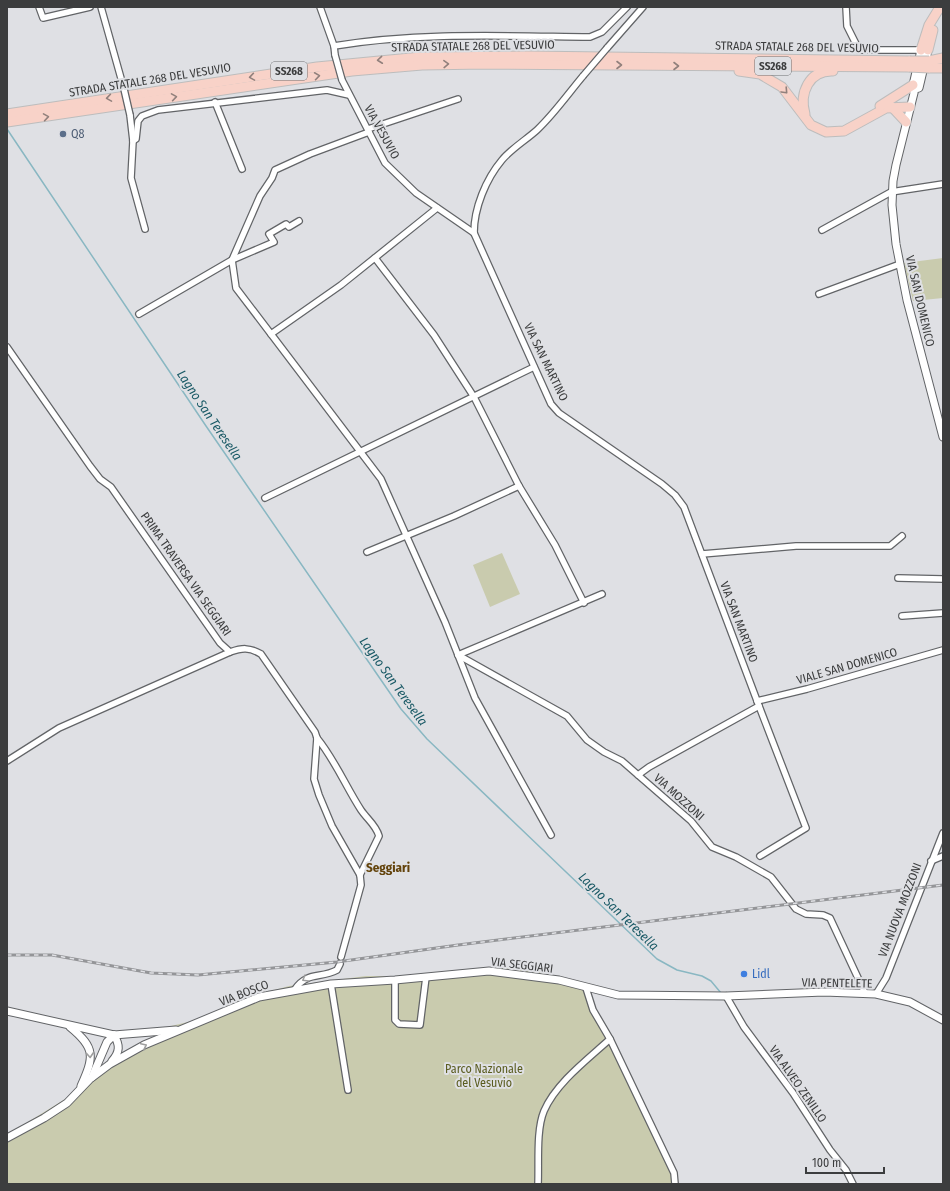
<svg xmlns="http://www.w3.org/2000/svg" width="950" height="1191" viewBox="0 0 950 1191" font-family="'Fira Sans Condensed',sans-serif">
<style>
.green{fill:#c9cbae}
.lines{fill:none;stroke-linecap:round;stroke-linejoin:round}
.stream{stroke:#89b7c2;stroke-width:1.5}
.minor-casing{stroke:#626467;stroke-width:8}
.tertiary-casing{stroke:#626467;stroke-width:9}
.secondary-casing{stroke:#626467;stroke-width:9}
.trunk-casing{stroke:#bdbdbd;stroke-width:11}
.minor{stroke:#fff;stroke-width:5.5}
.tertiary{stroke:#fff;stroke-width:7}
.secondary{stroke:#fff;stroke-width:7}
.trunk{stroke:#f8d2c8;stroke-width:9}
.rail-casing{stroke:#949598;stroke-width:3}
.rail{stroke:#dfe0e4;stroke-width:1.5;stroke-dasharray:4.5;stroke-linecap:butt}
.minor-bridge-casing{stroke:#626467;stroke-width:8;stroke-linecap:butt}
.trunk-bridge-casing{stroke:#bdbdbd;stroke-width:11;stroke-linecap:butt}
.minor-bridge{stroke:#fff;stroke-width:5.5}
.trunk-bridge{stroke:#f8d2c8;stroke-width:9}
.oneway{stroke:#91807c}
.oneway2{stroke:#9e9e9e}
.service-dot{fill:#5c6f8a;stroke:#dfe0e4;stroke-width:1.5}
.shop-dot{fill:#3f7fe0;stroke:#dfe0e4;stroke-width:1.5}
.labels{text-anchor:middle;stroke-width:4;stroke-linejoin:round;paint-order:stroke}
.shield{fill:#dfe0e4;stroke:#6d6e70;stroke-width:1}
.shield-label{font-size:11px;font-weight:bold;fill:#3c3d3e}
.street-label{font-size:12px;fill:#3c3d3e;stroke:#dfe0e4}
.service-label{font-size:12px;fill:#4e5e75;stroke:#dfe0e4;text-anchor:start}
.shop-label{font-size:12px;fill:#366cbe;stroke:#dfe0e4;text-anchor:start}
.park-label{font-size:12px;fill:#5a5c1f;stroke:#dfe0e4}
.water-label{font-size:13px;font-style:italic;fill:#195965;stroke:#dfe0e4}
.neighbourhood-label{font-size:13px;font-weight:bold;fill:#63430b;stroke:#dfe0e4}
</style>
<rect width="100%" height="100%" fill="#dfe0e4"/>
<g class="green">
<path d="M943 258V298L913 301 904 263Z"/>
<path d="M502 553 520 594 490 607 473 565Z"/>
<path d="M491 967 544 971 545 975 580 981 589 1003 673 1170 675 1184H7V1135L70 1096 82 1083 171 1026 192 1021 220 1010 239 1000 289 986 366 976H418Z"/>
</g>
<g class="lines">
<path class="stream" d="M7 129 206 426 401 709 427 739 657 959 677 970 702 976 711 981 721 993"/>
<defs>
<g id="minor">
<path d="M39 7 43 18 90 7"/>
<path d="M101 7 124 89"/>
<path d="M320 7 334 46 335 55"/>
<path d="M846 7 847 26 859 50H921"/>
<path d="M334 46C419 32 504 36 590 37L602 32 627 7"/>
<path d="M607 48 643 7"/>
<path d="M583 76C568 94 554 114 537 130 526 140 512 148 502 160 486 179 474 208 474 233L551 404 559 413 662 484 675 495 684 507 759 706 649 767 638 775 691 821 712 847 736 857 771 877 796 909 806 914 823 915 830 918 865 993"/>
<path d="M342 80 385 163 416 193 474 233"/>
<path d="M215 102 242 169"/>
<path d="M130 115 133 141 131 178 145 229"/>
<path d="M368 129 458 99"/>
<path d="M369 132 310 154 275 170 272 178 260 196 232 260 236 288 271 334 341 285 437 208"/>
<path d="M133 141 136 139 138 121 142 116 158 110 327 90 349 95"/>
<path d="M822 230 891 192 943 184"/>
<path d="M375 258 434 335 474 397 519 486 555 545 584 603"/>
<path d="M819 294 900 264"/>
<path d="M139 314 232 260 274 242 269 234 286 224 289 227 299 221"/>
<path d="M271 334 381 479 445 622 475 698 551 835"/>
<path d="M7 347 90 466 100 479 111 487 220 643 230 652"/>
<path d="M265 498 534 367"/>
<path d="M367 552 454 516 519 486"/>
<path d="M702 554 796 546H890L902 536"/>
<path d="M898 578 943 579"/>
<path d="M902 616 943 613"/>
<path d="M458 655 567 716 587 740 604 752 622 761 638 775"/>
<path d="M458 655 602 594"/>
<path d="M757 701 807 689 943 650"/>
<path d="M759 706 806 828 760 856"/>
<path d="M317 738C335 760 346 787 361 810 367 819 376 825 379 836L360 875"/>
<path d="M7 761 59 728 230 652C242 648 249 647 261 654L315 732 317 738 314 779 319 795 332 826 360 875 361 885 341 957"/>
<path d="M931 861 943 856"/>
<path d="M395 980V1020L399 1024 420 1025 426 977"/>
<path d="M331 984 348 1090"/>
<path d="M586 988 593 1010 610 1039 674 1173 675 1184"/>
<path d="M295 989C308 971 320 979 337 970L340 964"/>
<path d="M876 994 886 978 943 833"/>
<path d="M726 996 744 1027 793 1093 830 1150 846 1170 853 1184"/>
<path d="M538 1184C539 1163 536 1130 544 1111 556 1083 588 1059 610 1039"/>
</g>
<path id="tertiary" d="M915 89 919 88 928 50 927 47 924 46 921 50 913 85 915 89 896 165 893 181 892 205 896 244 907 300 943 437"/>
<g id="secondary">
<path d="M7 1011 114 1035 176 1030"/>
<path d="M70 1027C96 1048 94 1057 81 1086"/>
<path d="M112 1061C120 1052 120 1045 114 1035"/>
<path d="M92 1077 107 1042 114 1035"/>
<path d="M7 1138 44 1118 67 1103 90 1079 110 1064 144 1045 259 997 331 984 395 980 489 971 559 980 618 995 726 996 824 992 876 994 910 1002 943 1020"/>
</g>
<g id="trunk">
<path d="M921 50 929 25 940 7"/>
<path d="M928 50 933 30"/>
<path d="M929 61 943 58"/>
<path d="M929 68H943"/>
<path d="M739 71 760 74 782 87 811 125 826 132 844 131 886 108 910 107"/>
<path d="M880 106 913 85"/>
<path d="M892 107 906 122"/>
<path d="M7 114 317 67 421 57 527 56 910 61"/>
<path d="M805 114C799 93 809 70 833 71"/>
<path d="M7 122 352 71 422 65 485 64 909 67"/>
</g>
</defs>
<use href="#minor" class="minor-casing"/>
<use href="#tertiary" class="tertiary-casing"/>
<use href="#secondary" class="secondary-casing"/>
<use href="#trunk" class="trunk-casing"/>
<use href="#minor" class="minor"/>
<use href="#tertiary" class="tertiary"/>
<use href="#secondary" class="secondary"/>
<use href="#trunk" class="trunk"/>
<defs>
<path id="rail" d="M7 955H52L151 973 198 975 337 962 458 945 943 885"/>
</defs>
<use href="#rail" class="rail-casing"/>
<use href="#rail" class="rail"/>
<defs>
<g id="minor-bridge">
<path d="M335 55 342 80"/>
<path d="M583 76 607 48"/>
<path d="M124 89 130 115"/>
</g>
<g id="trunk-bridge">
<path d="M910 61H929"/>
<path d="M909 67 929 68"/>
</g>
</defs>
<use href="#minor-bridge" class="minor-bridge-casing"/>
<use href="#trunk-bridge" class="trunk-bridge-casing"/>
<use href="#minor-bridge" class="minor-bridge"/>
<use href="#trunk-bridge" class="trunk-bridge"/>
</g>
<defs><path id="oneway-chevron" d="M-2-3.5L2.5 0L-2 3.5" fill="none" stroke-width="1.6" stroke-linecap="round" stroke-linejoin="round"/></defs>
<g class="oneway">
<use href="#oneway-chevron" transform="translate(380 60) rotate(174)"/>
<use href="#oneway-chevron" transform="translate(446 64) rotate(-2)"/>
<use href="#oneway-chevron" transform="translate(619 65)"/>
<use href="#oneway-chevron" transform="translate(676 66)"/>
<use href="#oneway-chevron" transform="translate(317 76) rotate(-8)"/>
<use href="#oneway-chevron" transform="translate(252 77) rotate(171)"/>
<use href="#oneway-chevron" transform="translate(785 91) rotate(47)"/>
<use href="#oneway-chevron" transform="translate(174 97) rotate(-9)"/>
<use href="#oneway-chevron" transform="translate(109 98) rotate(171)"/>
<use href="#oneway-chevron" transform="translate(46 117) rotate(-9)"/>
</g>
<g class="oneway2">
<use href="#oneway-chevron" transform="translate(305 979) rotate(150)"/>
<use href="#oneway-chevron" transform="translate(144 1046) rotate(-25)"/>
<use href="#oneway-chevron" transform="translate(90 1055) rotate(86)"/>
</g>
<circle class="service-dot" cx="63" cy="134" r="4"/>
<circle class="shop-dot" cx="744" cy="974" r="4"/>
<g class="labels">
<g class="shield">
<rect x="755" y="57" width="36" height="18" rx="3"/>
<rect x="271" y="62" width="36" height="18" rx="3"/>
</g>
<g class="shield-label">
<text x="773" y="70">SS268</text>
<text x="289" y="75">SS268</text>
</g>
<g class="street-label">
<text transform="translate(473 46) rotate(-1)" y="4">STRADA STATALE 268 DEL VESUVIO</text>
<text transform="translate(797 47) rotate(1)" y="4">STRADA STATALE 268 DEL VESUVIO</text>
<text transform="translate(150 80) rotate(-9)" y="4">STRADA STATALE 268 DEL VESUVIO</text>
<text transform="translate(382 132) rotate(61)" y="4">VIA VESUVIO</text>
<text transform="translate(920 301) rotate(77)" y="4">VIA SAN DOMENICO</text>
<text transform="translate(546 362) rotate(64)" y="4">VIA SAN MARTINO</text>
<text transform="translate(186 574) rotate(55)" y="4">PRIMA TRAVERSA VIA SEGGIARI</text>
<text transform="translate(739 622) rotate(69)" y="4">VIA SAN MARTINO</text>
<text transform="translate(847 666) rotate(-16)" y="4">VIALE SAN DOMENICO</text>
<text transform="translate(679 797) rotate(42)" y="4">VIA MOZZONI</text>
<text transform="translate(900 910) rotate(-69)" y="4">VIA NUOVA MOZZONI</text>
<text transform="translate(522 965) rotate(7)" y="4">VIA SEGGIARI</text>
<text transform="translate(837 983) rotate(1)" y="4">VIA PENTELETE</text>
<text transform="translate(244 993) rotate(-21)" y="4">VIA BOSCO</text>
<text transform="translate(798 1084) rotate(55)" y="4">VIA ALVEO ZENILLO</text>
</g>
<g class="service-label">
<text x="71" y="138">Q8</text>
</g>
<g class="shop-label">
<text x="752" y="978">Lidl</text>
</g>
<g class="park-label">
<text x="484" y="1073">Parco Nazionale<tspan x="484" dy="14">del Vesuvio</tspan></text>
</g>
<g class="water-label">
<text transform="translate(210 415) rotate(56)" y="5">Lagno San Teresella</text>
<text transform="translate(394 681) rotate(54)" y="5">Lagno San Teresella</text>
<text transform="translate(619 911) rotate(44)" y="5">Lagno San Teresella</text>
</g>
<g class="neighbourhood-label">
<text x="388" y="872">Seggiari</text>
</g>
</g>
<rect width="950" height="1191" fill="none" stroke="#3c3d3e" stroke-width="16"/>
<path d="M806 1167v6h78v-6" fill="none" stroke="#3c3d3e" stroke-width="2"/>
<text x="812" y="1167" font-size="12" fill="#3c3d3e" stroke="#dfe0e4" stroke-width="3" paint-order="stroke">100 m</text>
</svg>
